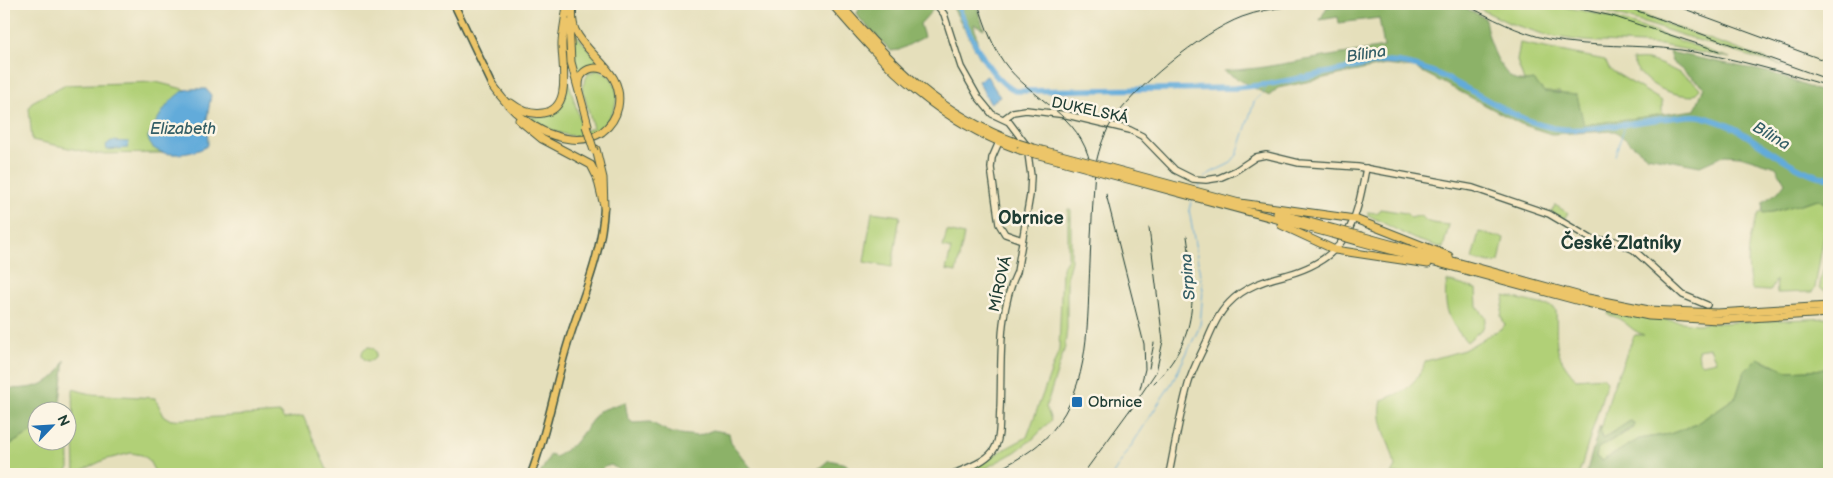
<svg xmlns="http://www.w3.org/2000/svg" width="1833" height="478" viewBox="0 0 1833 478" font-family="'Balsamiq Sans',sans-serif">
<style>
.green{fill:#b1d077;stroke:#688656;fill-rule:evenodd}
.forest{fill:#8cb268;stroke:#56784e}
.water{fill:#62abda;stroke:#407487}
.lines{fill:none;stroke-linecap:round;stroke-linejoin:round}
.stream{stroke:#62abda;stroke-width:1}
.river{stroke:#62abda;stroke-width:5.5}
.secondary-casing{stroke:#3d5548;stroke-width:8}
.primary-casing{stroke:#3d5548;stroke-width:9}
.highway-casing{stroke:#3d5548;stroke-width:9}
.secondary{stroke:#f7e8c3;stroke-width:5.5}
.primary{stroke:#ecc569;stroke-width:6}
.highway{stroke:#ecc569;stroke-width:7}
.rail{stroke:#1f3d34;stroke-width:1}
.highway-bridge-casing{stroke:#3d5548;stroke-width:9;stroke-linecap:butt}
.highway-bridge{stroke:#ecc569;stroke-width:7}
.poi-dot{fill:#1f6fb2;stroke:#fcf5e5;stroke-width:2}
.labels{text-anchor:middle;stroke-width:5;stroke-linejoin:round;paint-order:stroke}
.street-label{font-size:15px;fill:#1f3d34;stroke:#fcf5e5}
.poi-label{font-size:15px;fill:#1f3d34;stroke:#fcf5e5;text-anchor:start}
.water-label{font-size:16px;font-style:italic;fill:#335e66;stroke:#fcf5e5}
.quarter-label{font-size:18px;font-weight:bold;fill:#1f3d34;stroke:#fcf5e5}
</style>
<rect width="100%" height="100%" fill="#fcf5e5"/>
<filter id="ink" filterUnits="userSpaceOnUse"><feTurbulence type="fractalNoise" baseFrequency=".02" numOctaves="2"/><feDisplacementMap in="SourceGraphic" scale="10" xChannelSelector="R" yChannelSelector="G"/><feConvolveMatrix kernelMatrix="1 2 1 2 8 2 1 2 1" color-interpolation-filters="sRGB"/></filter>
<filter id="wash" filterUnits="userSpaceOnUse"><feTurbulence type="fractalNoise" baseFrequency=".0096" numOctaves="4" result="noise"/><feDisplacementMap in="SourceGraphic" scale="20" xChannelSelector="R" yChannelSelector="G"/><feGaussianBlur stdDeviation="1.12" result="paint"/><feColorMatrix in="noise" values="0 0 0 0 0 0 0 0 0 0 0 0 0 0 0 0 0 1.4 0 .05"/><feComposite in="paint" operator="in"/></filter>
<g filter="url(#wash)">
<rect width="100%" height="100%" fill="#e5dfbb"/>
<g class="green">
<path d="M1470 4C1493 4 1516 2 1539 4 1604 9 1668 38 1730 58L1661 45 1583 41 1549 36 1509 23Z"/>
<path d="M1574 4H1610L1785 66C1714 48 1645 20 1574 4Z"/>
<path d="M573 31 604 67 576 75 572 39Z"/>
<path d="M1520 43 1605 60 1609 69 1662 101V115L1584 125 1560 92H1544L1534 80 1524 81 1517 61Z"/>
<path d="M1632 60C1637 60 1643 59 1648 60 1659 62 1697 80 1700 89L1693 96C1667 95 1642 84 1632 60Z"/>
<path d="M598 70C635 81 612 140 573 136 556 134 541 125 527 116 556 121 569 105 567 76L583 131 593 128 582 87 588 74Z"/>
<path d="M156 82 187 90C168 99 158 119 148 137L152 147 162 153 96 154 32 140 29 108 32 102 64 85Z"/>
<path d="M1818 199 1829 206 1815 288 1812 292 1777 293 1776 280 1770 291 1752 290C1745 265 1748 236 1759 213L1772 212Z"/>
<path d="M1555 205 1568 213 1564 219 1551 212Z"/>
<path d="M1068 209 1071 210V261L1067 276V328L1065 347 1046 407 1051 420 1034 438 1015 452 975 474H959L1027 437 1059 350 1062 268 1068 258Z"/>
<path d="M1380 209 1406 213 1411 218C1426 213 1420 220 1432 223 1437 224 1443 224 1449 225L1443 248 1414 239 1368 215V212L1377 213Z"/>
<path d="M872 212 900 216 892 267 864 262Z"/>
<path d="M947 231 964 235 956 272 946 270 951 249 943 247Z"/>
<path d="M1479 232 1504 238 1499 262 1490 263 1472 259Z"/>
<path d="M1829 243V292L1820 288V284Z"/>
<path d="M1447 281 1476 289 1477 306 1486 318 1483 328 1467 342C1450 324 1442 306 1447 281Z"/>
<path d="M1505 296 1553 307 1556 311C1558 347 1551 350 1576 379L1603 377 1607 381 1579 474H1391L1395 467C1392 443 1376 425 1382 400L1404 391 1417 378 1426 361 1464 350 1502 328 1505 325 1501 316Z"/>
<path d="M1609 312 1696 324 1829 318V369L1787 371 1764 360 1744 372 1736 397 1696 424 1670 434 1639 439 1602 461 1598 460 1595 453 1598 448 1634 428 1630 421 1603 439 1600 433 1612 390 1633 338 1635 335H1644C1627 329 1627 319 1608 315ZM1710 348 1716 361 1702 364 1699 361 1698 350Z"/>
<circle cx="369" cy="354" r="7"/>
<path d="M73 389 90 394 155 398 164 416 171 420 280 413 284 419 303 416 329 474H156L148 459 142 455 131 453 104 460 75 474Z"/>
<path d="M68 417 69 468 64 474H4V448L37 429 38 440H68Z"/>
</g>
<g class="forest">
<path d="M862 4H938L920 24 924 37 899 50 891 51 860 19 857 13Z"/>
<path d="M951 4H976L984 29 974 24 980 58Z"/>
<path d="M1458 4 1485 18C1487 35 1497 70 1515 80 1520 82 1528 81 1534 80L1544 92 1577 95 1584 125 1695 110 1704 87 1672 62 1669 52 1772 73 1829 95V206L1818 199 1772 212 1762 213 1763 202 1778 192 1785 183 1776 167 1740 156 1725 155 1700 166 1647 156 1615 131 1551 134 1521 124 1415 68 1385 65 1278 88 1269 96 1223 71 1258 68 1384 47 1379 18 1339 23 1338 17 1320 20 1327 7Z"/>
<path d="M1758 358 1787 371 1829 369V474H1586L1600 425 1601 437 1603 439 1630 421 1634 423 1635 426 1598 448 1596 457 1602 461 1639 439 1670 434 1696 424 1736 397 1744 372Z"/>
<path d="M65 360 59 410H38L37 429 4 448V388C29 390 55 387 65 360Z"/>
<path d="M625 402 628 419 633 423 650 422 671 433 698 436 713 430 729 433 731 443 756 474H625L611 465 604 467 597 474H540L550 455 556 457 575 443 599 411Z"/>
<path d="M829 460 846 464 854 474H812Z"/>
</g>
<g class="water">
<path d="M987 76 1000 97 990 103 978 81Z"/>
<path d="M206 89 211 95 207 119 208 145C195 156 150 161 148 137 156 122 168 97 186 90 192 88 200 89 206 89Z"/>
<path d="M111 141 129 142 128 148 107 150 106 145Z"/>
</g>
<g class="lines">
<g class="stream">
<path d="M1615 155 1626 123"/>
<path d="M1205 178 1210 173 1229 164 1237 155 1254 102 1270 84"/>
<path d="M1198 188 1203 181"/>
<path d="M1113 474 1173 381 1200 326 1203 290 1189 210 1192 198"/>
</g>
<path class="river" d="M957 4C968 31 988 78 1015 91L1235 88 1270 84 1381 62C1443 59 1490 113 1549 127 1581 135 1635 121 1670 118 1680 117 1693 114 1704 117 1714 120 1726 124 1736 129 1757 141 1807 180 1829 177"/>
</g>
</g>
<g filter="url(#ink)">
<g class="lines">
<defs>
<g id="secondary">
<path d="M936 4 944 14 961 67 978 97 992 114 1009 122 1027 146 1031 176 1030 195 1017 272C997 312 1002 365 1000 409 999 422 1001 440 993 451 985 462 965 469 953 474"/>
<path d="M1005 118 1013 112 1026 110 1067 115 1130 130 1142 136 1175 170 1193 179 1206 180 1219 178 1235 171 1256 157 1266 155 1299 163 1358 167 1473 188 1549 214 1593 240 1615 241 1634 250 1683 295 1707 305"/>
<path d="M999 142 992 158 991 168 999 224 1005 234 1022 240"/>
<path d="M1169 474C1175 444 1180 414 1188 385 1192 370 1200 356 1206 343 1212 329 1218 314 1229 303 1244 287 1265 280 1286 275 1347 259 1356 224 1366 168"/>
</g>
<g id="primary">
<path d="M454 4 493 86"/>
<path d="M531 474C547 433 554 389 567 346 581 299 602 257 604 207"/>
</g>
<g id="highway">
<path d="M832 4C890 71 935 119 1020 150"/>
<path d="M840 4C894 67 938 113 1018 143"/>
<path d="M569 23 571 62 588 125"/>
<path d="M493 86C507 106 525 123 547 133 565 140 585 144 602 132 610 126 616 117 618 107 625 71 588 58 575 30 572 22 572 13 573 4"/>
<path d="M579 87C578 69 595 63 609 73"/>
<path d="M511 103C520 110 531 115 543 113 574 109 561 62 562 42 563 29 566 16 567 4"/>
<path d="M519 120 542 139 591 165 597 177 603 202"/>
<path d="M1034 148 1057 154"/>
<path d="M596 149 603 178 604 207"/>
<path d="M1035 154 1058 160"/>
<path d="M1110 168 1243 204"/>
<path d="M1109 174 1332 234"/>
<path d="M1240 203 1355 219 1449 256"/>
<path d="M1277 213 1335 229"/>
<path d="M1281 225 1335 250 1428 264"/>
<path d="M1361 236 1588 298 1649 310 1717 313 1829 306"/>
<path d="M1357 241 1587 303 1649 316 1718 320 1829 313"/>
</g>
</defs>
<use href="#secondary" class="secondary-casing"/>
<use href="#primary" class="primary-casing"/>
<use href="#highway" class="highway-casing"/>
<use href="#secondary" class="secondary"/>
<use href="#primary" class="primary"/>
<use href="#highway" class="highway"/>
<g class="rail">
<path d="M978 4C986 27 993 50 1009 69 1041 106 1086 118 1092 174"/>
<path d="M1464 4C1491 18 1519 33 1548 39 1592 48 1637 44 1681 50 1731 57 1781 72 1829 86"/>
<path d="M1558 4 1612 16 1719 51"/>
<path d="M1618 4 1827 79"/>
<path d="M1671 4 1829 62"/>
<path d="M1106 194 1144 344 1145 369 1140 389"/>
<path d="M1149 368 1154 343"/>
<path d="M1154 383C1200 338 1195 294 1187 236"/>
<path d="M1130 411 1156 372 1163 341 1149 228"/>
<path d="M990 474C1013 462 1035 451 1052 431 1091 385 1087 320 1090 263 1091 232 1093 200 1095 168 1098 153 1102 139 1110 125 1132 89 1202 32 1242 17 1272 6 1304 5 1336 4"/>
<path d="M1083 474 1132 407"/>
</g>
<defs>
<g id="highway-bridge">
<path d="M586 126 594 151"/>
<path d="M1018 143 1034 148"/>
<path d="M1020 150 1035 154"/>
<path d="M1057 154 1110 168"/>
<path d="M1058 160 1109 174"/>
<path d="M1335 229 1361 236"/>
<path d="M1332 234 1357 241"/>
</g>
</defs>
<use href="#highway-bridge" class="highway-bridge-casing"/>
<use href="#highway-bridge" class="highway-bridge"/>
</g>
</g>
<rect class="poi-dot" x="1071" y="396" width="12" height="12" rx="2.5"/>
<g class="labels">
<g class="street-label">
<text transform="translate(1090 110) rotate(12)" y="5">DUKELSKÁ</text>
<text transform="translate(1000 284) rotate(-77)" y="5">MÍROVÁ</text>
</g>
<g class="poi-label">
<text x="1088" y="407">Obrnice</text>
</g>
<g class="water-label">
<text transform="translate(1366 53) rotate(-9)" y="6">Bílina</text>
<text x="183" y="134">Elizabeth</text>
<text transform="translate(1772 135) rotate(31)" y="6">Bílina</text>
<text transform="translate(1187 277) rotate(-95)" y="6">Srpina</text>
</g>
<g class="quarter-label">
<text x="1031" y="224">Obrnice</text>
<text x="1621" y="249">České Zlatníky</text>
</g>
</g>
<rect width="1833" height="478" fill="none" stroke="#fcf5e5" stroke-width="20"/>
<g transform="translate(52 426) rotate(65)"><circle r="24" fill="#fcf5e5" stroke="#a4ab9e"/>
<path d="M0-4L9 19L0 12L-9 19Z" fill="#1f6fb2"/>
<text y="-8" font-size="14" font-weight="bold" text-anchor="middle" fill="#1f3d34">N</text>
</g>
</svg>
